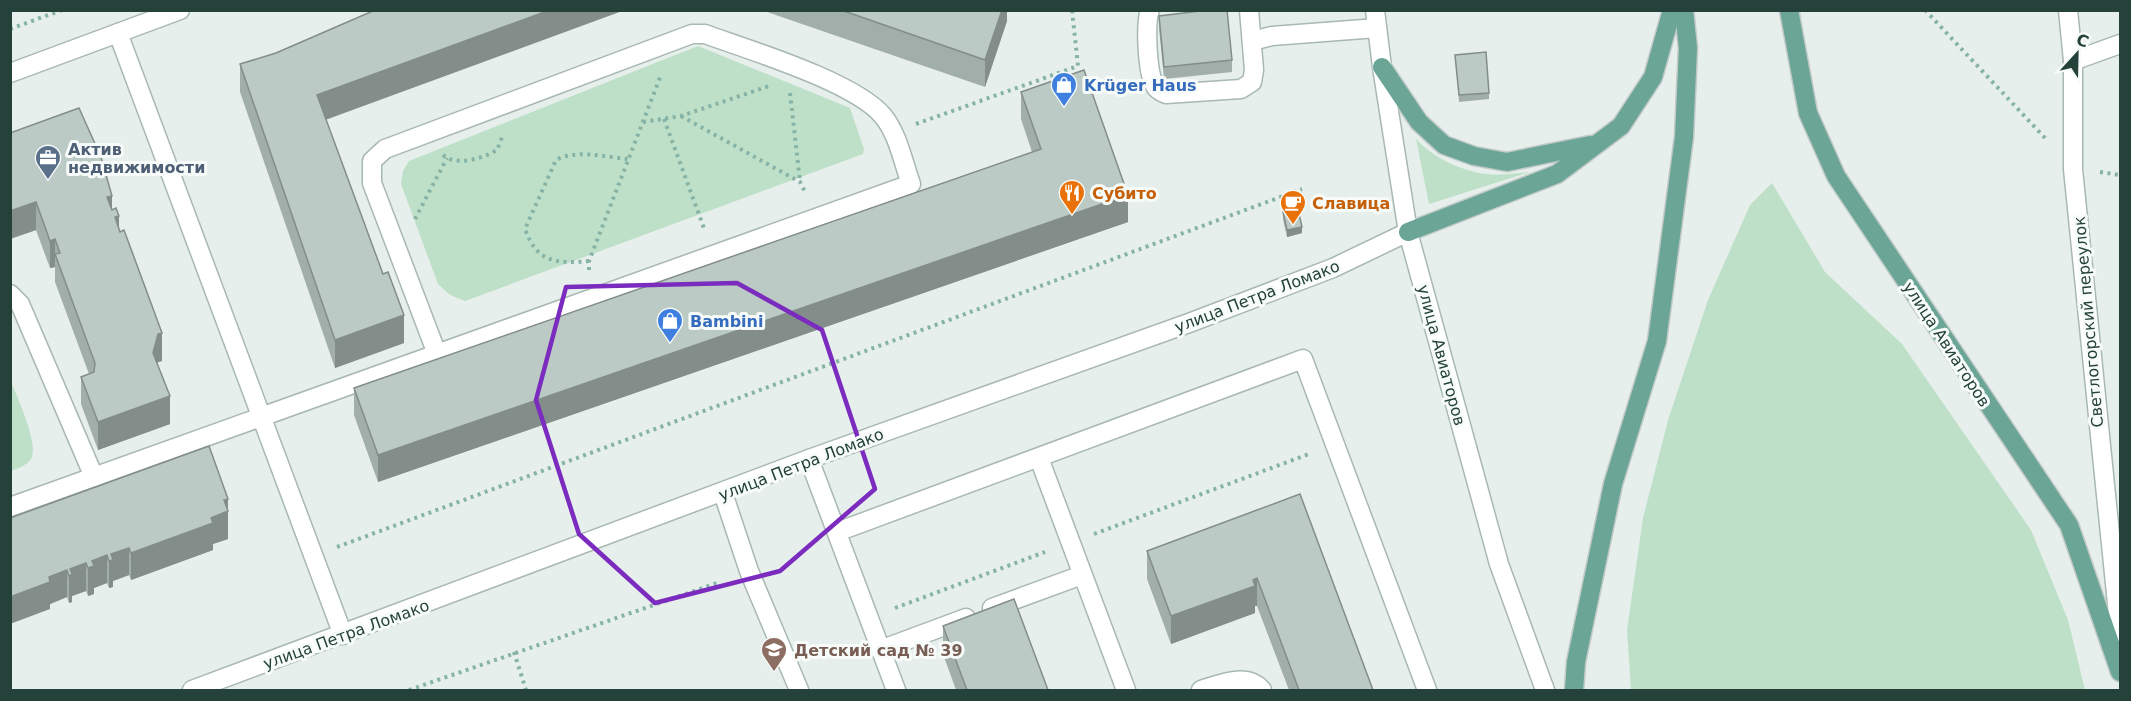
<svg xmlns="http://www.w3.org/2000/svg" width="2131" height="701" viewBox="0 0 2131 701" font-family="'DejaVu Sans',sans-serif">
<style>
.green{fill:#bfe0c8}
.lines{fill:none;stroke-linecap:round;stroke-linejoin:round}
.lane-casing{stroke:#a8b8b2;stroke-width:21}
.street-casing{stroke:#a8b8b2;stroke-width:21}
.primary-casing{stroke:#c2cac8;stroke-width:21}
.path{stroke:#86b3a5;stroke-width:4;stroke-dasharray:3 4.5;stroke-linecap:butt}
.lane{stroke:#fff;stroke-width:18}
.street{stroke:#fff;stroke-width:18}
.primary{stroke:#6aa596;stroke-width:18}
.wall{fill:#a1aea9}
.shaded-wall{fill:#838d89}
.building{fill:#bbcac4;stroke:#838d89;stroke-width:1.5}
.marked{fill:none;stroke:#7b2cbf;stroke-width:4.5;stroke-linejoin:round}
.labels{text-anchor:middle;stroke-width:6;stroke-linejoin:round;paint-order:stroke}
.shop-label{font-size:16px;font-weight:bold;fill:#366cbe;stroke:#f7fbf9;text-anchor:start}
.service-label{font-size:16px;font-weight:bold;fill:#4e5e75;stroke:#f7fbf9;text-anchor:start}
.food-label{font-size:16px;font-weight:bold;fill:#c56008;stroke:#f7fbf9;text-anchor:start}
.street-label{font-size:16px;fill:#24423a;stroke:#f7fbf9}
.education-label{font-size:16px;font-weight:bold;fill:#785e54;stroke:#f7fbf9;text-anchor:start}
</style>
<rect width="100%" height="100%" fill="#e6efeb"/>
<g class="green">
<path d="M698 46 850 108 864 149 863 154 465 301 450 295 438 284 401 184 403 171 409 161Z"/>
<path d="M1416 139C1432 157 1463 172 1487 174 1501 176 1517 173 1530 172L1429 204Z"/>
<path d="M1772 183 1825 272 1902 344 2031 530 2068 620 2085 690H1631L1627 630 1643 518 1668 420 1708 300 1750 205Z"/>
<path d="M10 379C16 395 40 445 31 459 26 466 18 468 11 471Z"/>
</g>
<g class="lines">
<defs>
<g id="lane">
<path d="M1150 10C1145 23 1147 73 1155 86 1157 90 1161 92 1166 94L1241 89 1252 82 1254 70 1249 10"/>
<path d="M2068 10 2073 61"/>
<path d="M118 33 343 635"/>
<path d="M1252 41 1272 36 1377 28"/>
<path d="M10 73 180 10"/>
<path d="M10 294 20 304 94 477"/>
<path d="M1039 458 1126 690"/>
<path d="M809 459 896 690"/>
<path d="M723 493 749 571 799 690"/>
<path d="M10 507 911 184C903 162 898 134 883 116 855 82 749 50 705 34H692L385 149 372 161V183L437 354"/>
<path d="M837 532 1303 359 1427 690"/>
<path d="M992 608 1082 575"/>
<path d="M880 650 966 618"/>
<path d="M1201 690C1220 684 1247 672 1262 690"/>
</g>
<g id="street">
<path d="M1375 10 1382 67 1408 232 1499 564 1545 690"/>
<path d="M2120 44 2073 61V169L2120 633"/>
<path d="M192 690 809 459 1189 323 1333 268 1408 232"/>
</g>
<g id="primary">
<path d="M1789 10 1808 113 1836 176 2069 525 2120 672"/>
<path d="M1382 67 1419 122 1444 145 1474 156 1507 162 1590 145"/>
<path d="M1408 232 1557 174 1621 126 1653 77 1672 10"/>
<path d="M1574 690 1576 662 1613 484 1657 341 1684 137 1688 48 1684 10"/>
</g>
</defs>
<use href="#lane" class="lane-casing"/>
<use href="#street" class="street-casing"/>
<use href="#primary" class="primary-casing"/>
<g class="path">
<path d="M1925 10 2046 139"/>
<path d="M10 29 62 10"/>
<path d="M790 93 800 181"/>
<path d="M681 116 800 182 806 194"/>
<path d="M664 119 705 231"/>
<path d="M643 122 681 116 769 86"/>
<path d="M916 124 1078 66 1072 10"/>
<path d="M443 155C456 167 484 158 497 150L503 135"/>
<path d="M2100 172 2120 175"/>
<path d="M415 219 447 158"/>
<path d="M589 261C557 264 537 263 525 229L556 160C577 149 605 157 628 159"/>
<path d="M589 270V261L661 75"/>
<path d="M1094 534 1309 454"/>
<path d="M337 547 1302 189"/>
<path d="M895 608 1045 552"/>
<path d="M514 652 526 690"/>
<path d="M409 690 720 582"/>
</g>
<use href="#lane" class="lane"/>
<use href="#street" class="street"/>
<use href="#primary" class="primary"/>
</g>
<g class="wall">
<path d="M761 10H1007V21L985 87Z"/>
<path d="M1159 16 1232 60V72L1164 79 1159 28Z"/>
<path d="M1455 55 1489 93V99L1459 102Z"/>
<path d="M240 64 326 120 404 343 335 368 240 92Z"/>
<path d="M1021 92 1128 222 378 482 354 415V388L1032 152 1021 119Z"/>
<path d="M10 133 112 208 162 361 158 362 157 364 170 424 98 450 81 404V377L89 374 55 282V267L50 268 36 230 10 239Z"/>
<path d="M1283 212 1302 233 1287 237 1283 219Z"/>
<path d="M1300 494 1373 690H1289L1257 606H1255V613L1171 644 1147 579V551Z"/>
<path d="M228 499V539L213 544V550L131 580 129 575 113 581V587L109 588 107 583 94 588V594L88 596 86 591 72 596V602L69 603 67 597 50 604V609L10 518Z"/>
<path d="M943 626 1048 690H956L943 654Z"/>
</g>
<g class="shaded-wall">
<path d="M550 10H625L317 123V95Z"/>
<path d="M1002 10H1007V21L985 87V60Z"/>
<path d="M1128 195V222L378 482V455Z"/>
<path d="M112 196V223L107 197Z"/>
<path d="M36 202V230L10 239V211Z"/>
<path d="M119 216V243L115 217Z"/>
<path d="M1302 227V233L1287 237V230Z"/>
<path d="M55 239V267L50 268V241Z"/>
<path d="M404 315V343L335 368V340Z"/>
<path d="M162 333V361L158 362 153 380V353L158 334Z"/>
<path d="M170 396V424L98 450V422Z"/>
<path d="M228 499V539L213 544V550L131 580V553L211 518 224 500Z"/>
<path d="M129 548V575L113 581V587L109 588V561L111 554Z"/>
<path d="M107 555V583L94 588V594L88 596V568L92 561Z"/>
<path d="M86 563V591L72 596V602L69 603V576L70 569Z"/>
<path d="M67 570V597L50 604V609L10 624V597L49 577Z"/>
<path d="M1257 578V606H1255V613L1171 644V616Z"/>
</g>
<g class="building">
<path d="M375 10H550L317 95 383 274 388 272 404 315 335 340 240 64 276 53Z"/>
<path d="M841 10H1002L985 60Z"/>
<path d="M1208 10H1227L1232 60 1164 67 1159 16Z"/>
<path d="M1486 52 1489 93 1459 95 1455 55Z"/>
<path d="M1084 70 1128 195 378 455 354 388 1041 149 1021 92Z"/>
<path d="M79 108 101 157 112 196 107 197 112 210 116 208 119 216 115 217 120 232 124 230 162 333 158 334 153 353 170 396 98 422 81 377 94 372 95 363 55 254 60 253 55 239 50 241 36 202 10 211V133Z"/>
<path d="M1298 209 1302 227 1287 230 1283 212Z"/>
<path d="M209 446 228 499 224 500 228 511 211 518 213 523 131 553 129 548 111 554 113 560 109 561 107 555 92 561 94 566 88 568 86 563 70 569 72 574 69 576 67 570 49 577 50 582 10 597V518Z"/>
<path d="M1300 494 1373 690H1299L1257 578 1253 580 1255 586 1171 616 1147 551Z"/>
<path d="M1014 599 1048 690H967L943 626Z"/>
</g>
<path class="marked" d="M737 283 822 330 875 489 780 571 655 603 579 534 536 400 566 287Z"/>
<defs>
<symbol id="shop-pin" viewBox="-11 -11 22 30"><path d="M0 17L-7.5 6A9.5 9.5 0 1 1 7.5 6Z" fill="#3f7fe0" stroke="#f7fbf9"/><path d="M-5-2.5h2.3a2.7 3.5 0 0 1 5.4 0H5L5.5 6h-11ZM-1.5-2.5h3a1.5 2.3 0 0 0-3 0Z" fill="#fff"/></symbol>
<symbol id="office-pin" viewBox="-11 -11 22 30"><path d="M0 17L-7.5 6A9.5 9.5 0 1 1 7.5 6Z" fill="#5c6f8a" stroke="#f7fbf9"/><path d="M-6-3h4V-5.5h4V-3h4V5H-6ZM-1-4.5V-3h2v-1.5ZM-6 0V1H6V0Z" fill="#fff"/></symbol>
<symbol id="restaurant-pin" viewBox="-11 -11 22 30"><path d="M0 17L-7.5 6A9.5 9.5 0 1 1 7.5 6Z" fill="#e8710a" stroke="#f7fbf9"/><path d="M-5-6h1v4h1v-4h1v4h1v-4h1v5L-1.5 .5V6h-2V.5L-5-1ZM5-6V6H3V1.5H1.5Q1.5-4 5-6Z" fill="#fff"/></symbol>
<symbol id="cafe-pin" viewBox="-11 -11 22 30"><path d="M0 17L-7.5 6A9.5 9.5 0 1 1 7.5 6Z" fill="#e8710a" stroke="#f7fbf9"/><path d="M-5.5-4.5H6V0H3Q3 3.5 0 3.5H-2.5Q-5.5 3.5-5.5 0ZM3-3.2v2h1.7v-2ZM-6 4.5H4V6H-6Z" fill="#fff"/></symbol>
<symbol id="school-pin" viewBox="-11 -11 22 30"><path d="M0 17L-7.5 6A9.5 9.5 0 1 1 7.5 6Z" fill="#8d6e63" stroke="#f7fbf9"/><path d="M0-5L7-2L0 1L-7-2ZM-4 1L0 2.5L4 1V4Q0 6-4 4Z" fill="#fff"/></symbol>
</defs>
<g fill-rule="evenodd">
<use href="#shop-pin" x="1049" y="70" width="30" height="40"/>
<use href="#office-pin" x="33" y="143" width="30" height="40"/>
<use href="#restaurant-pin" x="1057" y="178" width="30" height="40"/>
<use href="#cafe-pin" x="1278" y="188" width="30" height="40"/>
<use href="#shop-pin" x="655" y="306" width="30" height="40"/>
<use href="#school-pin" x="759" y="635" width="30" height="40"/>
</g>
<g class="labels">
<g class="shop-label">
<text x="1084" y="91">Krüger Haus</text>
<text x="690" y="327">Bambini</text>
</g>
<g class="service-label">
<text x="68" y="155">Актив<tspan x="68" dy="18">недвижимости</tspan></text>
</g>
<g class="food-label">
<text x="1092" y="199">Субито</text>
<text x="1312" y="209">Славица</text>
</g>
<g class="street-label">
<text transform="translate(1257 296) rotate(-21)" y="6">улица Петра Ломако</text>
<text transform="translate(2088 322) rotate(-95)" y="6">Светлогорский переулок</text>
<text transform="translate(1947 344) rotate(57)" y="6">улица Авиаторов</text>
<text transform="translate(1442 355) rotate(75)" y="6">улица Авиаторов</text>
<text transform="translate(801 464) rotate(-21)" y="6">улица Петра Ломако</text>
<text transform="translate(346 634) rotate(-20)" y="6">улица Петра Ломако</text>
</g>
<g class="education-label">
<text x="794" y="656">Детский сад № 39</text>
</g>
</g>
<rect width="2131" height="701" fill="none" stroke="#24423a" stroke-width="24"/>
<g transform="translate(2077 54) rotate(22)" stroke="#f7fbf9" stroke-width="4.5" paint-order="stroke">
<path d="M0-4.5L10 22L0 15L-10 22Z" fill="#24423a"/>
<text y="-9" font-size="16" font-weight="bold" text-anchor="middle" fill="#24423a">С</text>
</g>
</svg>
